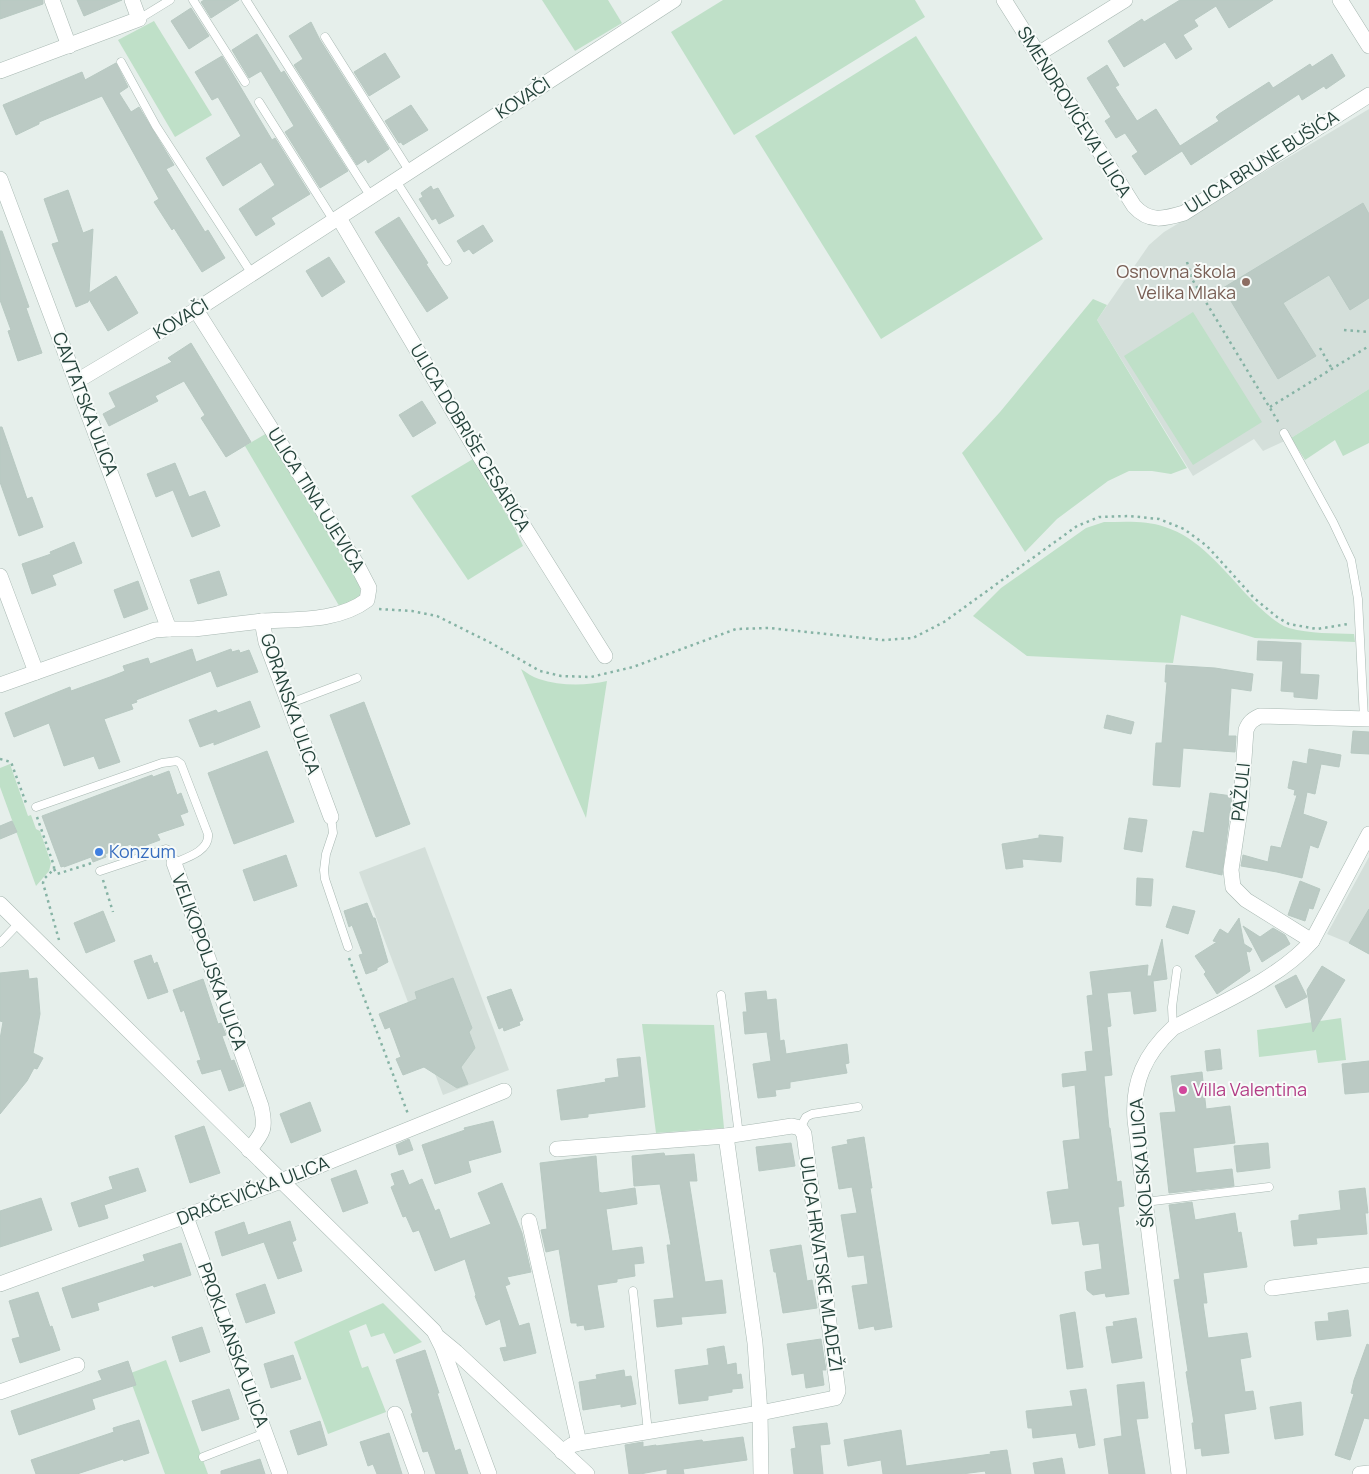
<svg xmlns="http://www.w3.org/2000/svg" width="1369" height="1474" viewBox="0 0 1369 1474" font-family="Manrope,sans-serif">
<style>
.built{fill:#d4dfda}
.green{fill:#bfe0c8}
.building{fill:#bbcac4;stroke:#b8c9c2}
.lines{fill:none;stroke-linecap:round;stroke-linejoin:round}
.service-casing{stroke:#a8b8b2;stroke-width:9}
.minor-casing{stroke:#a8b8b2;stroke-width:16}
.path{stroke:#86b3a5;stroke-width:2.5;stroke-dasharray:2.5 4;stroke-linecap:butt}
.service{stroke:#fff;stroke-width:8}
.minor{stroke:#fff;stroke-width:15}
.education-dot{fill:#8d6e63;stroke:#f7fbf9;stroke-width:2}
.shop-dot{fill:#3f7fe0;stroke:#f7fbf9;stroke-width:2}
.hotel-dot{fill:#d1479c;stroke:#f7fbf9;stroke-width:2}
.labels{text-anchor:middle;stroke-width:4;stroke-linejoin:round;paint-order:stroke}
.street-label{font-size:18px;fill:#24423a;stroke:#f7fbf9}
.education-label{font-size:18px;fill:#785e54;stroke:#f7fbf9;text-anchor:end}
.shop-label{font-size:18px;fill:#366cbe;stroke:#f7fbf9;text-anchor:start}
.hotel-label{font-size:18px;fill:#b23c85;stroke:#f7fbf9;text-anchor:start}
</style>
<rect width="100%" height="100%" fill="#e6efeb"/>
<g class="built">
<path d="M1369 109V389L1291 438 1263 451 1254 439 1193 476 1097 320 1149 245 1164 232Z"/>
<path d="M425 847 509 1070 443 1095 359 872Z"/>
<path d="M1369 857V954L1349 943 1327 934Z"/>
</g>
<g class="green">
<path d="M542 0H608L622 23 575 51Z"/>
<path d="M723 0H915L925 17 734 135 671 32Z"/>
<path d="M154 21 212 115 175 137 118 40Z"/>
<path d="M916 36 1043 239 881 339 755 136Z"/>
<path d="M1093 299 1107 305 1097 320 1187 468 1171 474 1152 471H1129L1108 481 1057 519 1025 552 962 453 1000 412Z"/>
<path d="M1193 312 1262 422 1193 465 1124 356Z"/>
<path d="M1369 389V443L1343 456 1335 440 1305 460 1291 438Z"/>
<path d="M267 433 358 579 361 593 357 603 341 609 245 446Z"/>
<path d="M473 459 514 527 523 546 468 580 411 496Z"/>
<path d="M1104 522C1124 522 1146 520 1165 527 1198 537 1224 570 1247 595 1258 606 1274 623 1289 628 1310 634 1333 633 1354 634L1355 642 1255 638 1181 615 1173 663 1027 656 973 616 1001 588 1086 528Z"/>
<path d="M521 669C526 672 532 677 539 679 560 686 586 686 607 681L586 818Z"/>
<path d="M10 764 28 816 31 815 36 829 40 831 51 863 49 871 36 886 0 787V768Z"/>
<path d="M1341 1018 1346 1060 1318 1063 1316 1050 1259 1057 1257 1030Z"/>
<path d="M642 1024 714 1025 724 1128 656 1133Z"/>
<path d="M383 1303 422 1342 394 1354 384 1333 371 1337 366 1324 349 1331 362 1368 368 1366 386 1412 328 1434 294 1342Z"/>
<path d="M166 1360 208 1474H165L128 1374Z"/>
</g>
<g class="building">
<path d="M0 0H43V4L0 19Z"/>
<path d="M77 0H122L84 16Z"/>
<path d="M204 0H239L211 18 201 2Z"/>
<path d="M1180 0H1273L1229 28 1216 6 1194 20 1198 26 1183 35 1192 49 1176 59 1165 42 1124 67 1108 41 1142 19 1144 22Z"/>
<path d="M191 8 209 36 189 49 171 21Z"/>
<path d="M311 22 320 40 389 149 368 163 366 159 357 165 294 65 303 59 289 36Z"/>
<path d="M257 34 281 73 284 71 348 171 320 188 285 132 294 126 261 71 249 78 232 50Z"/>
<path d="M385 53 400 77 369 96 354 72Z"/>
<path d="M1332 54 1345 76 1326 89 1324 86 1302 100 1299 94 1191 165 1182 151 1145 175 1132 156 1138 152 1125 133 1116 138 1105 121 1111 117 1087 78 1107 65 1119 85 1115 87 1137 121 1156 109 1180 146 1219 121 1216 117 1219 114 1269 82 1273 88 1310 64 1312 67Z"/>
<path d="M222 56 272 140 275 138 310 194 271 218 275 224 256 236 239 209 275 185 261 162 223 186 206 158 241 136 218 97 212 100 195 72Z"/>
<path d="M116 63 128 87 119 93 131 112 139 107 174 165 166 169 205 232 208 230 225 258 202 272 174 228 172 230 154 202 159 199 102 96 39 122V124L16 135 3 105 82 72 85 80Z"/>
<path d="M411 105 428 130 403 145 401 142 399 143 385 121Z"/>
<path d="M431 186 433 190 438 188 454 216 439 224 436 218 432 220 419 199 423 197 421 193Z"/>
<path d="M68 190 83 233 93 229 89 293 116 276 138 313 108 331 89 299 88 302 76 307 52 244 59 242 44 199Z"/>
<path d="M1363 203 1369 214V298L1350 310 1329 275 1283 303 1316 356 1278 379 1223 288Z"/>
<path d="M399 217 428 263 426 264 448 298 427 312 375 232Z"/>
<path d="M483 225 493 241 473 254 469 249 464 252 457 241Z"/>
<path d="M0 231H2L29 307 26 308 42 353 18 361 8 331 11 330 0 300Z"/>
<path d="M329 257 345 282 322 297 306 271Z"/>
<path d="M191 343 251 442 226 457 201 418 205 415 184 381 155 396 158 401 109 426 103 414 116 407 109 393 172 362 168 358Z"/>
<path d="M422 401 436 423 413 437 399 415Z"/>
<path d="M0 427H2L27 499 32 497 43 527 19 536 0 482Z"/>
<path d="M175 463 189 497 205 491 220 526 192 537 173 490 156 497 147 474Z"/>
<path d="M74 542 82 563 52 575 56 585 32 594 22 564 51 554 50 552Z"/>
<path d="M219 571 227 595 198 604 190 580Z"/>
<path d="M138 581 148 609 124 618 114 590Z"/>
<path d="M1258 641 1301 643 1300 674 1319 675 1317 699 1294 697V692L1281 691 1283 661 1257 660Z"/>
<path d="M192 649 196 662 231 649 232 652 239 650 240 653 249 650 258 672 217 687 211 671 136 700 137 702 131 704 133 709 104 719 120 762 99 769 94 756 64 766 49 723 14 737 5 713 70 687 71 691 110 677 125 671 123 666 148 658 150 664Z"/>
<path d="M1166 665 1215 668 1253 674 1251 691 1231 688 1228 736H1236L1235 752 1183 748 1180 787 1153 785 1156 743H1162L1167 682H1165Z"/>
<path d="M250 701 260 727 214 745V742L200 747 189 720 216 710 218 713Z"/>
<path d="M364 702 410 824 376 837 330 715Z"/>
<path d="M1107 715 1134 722 1131 734 1104 728Z"/>
<path d="M1353 731 1369 732V754L1351 753Z"/>
<path d="M1309 749 1341 755 1339 767 1321 764 1315 794 1307 792 1303 814 1327 822 1318 848 1310 845 1302 878 1277 872 1241 866 1243 855 1268 862 1271 846 1281 848 1297 795H1294L1295 790 1288 788 1293 761 1307 764Z"/>
<path d="M267 751 294 822 234 844 208 773Z"/>
<path d="M169 771 177 795 181 793 188 812 180 815 184 825 157 834 160 840 133 850 131 844 105 854 106 857 93 862 91 857 64 867V866L61 867 42 816 152 775 153 777Z"/>
<path d="M1210 793 1232 796 1222 875 1186 867 1193 831 1204 833Z"/>
<path d="M1129 818 1147 820 1142 852 1124 849Z"/>
<path d="M12 821 17 832 0 839V826Z"/>
<path d="M1039 835 1063 837 1061 862 1022 859 1023 867 1006 869 1002 844 1039 838Z"/>
<path d="M286 855 297 886 254 901 243 870Z"/>
<path d="M1137 878 1153 879 1151 906 1136 905Z"/>
<path d="M1300 881 1320 889 1313 909 1309 908 1305 921 1288 915Z"/>
<path d="M367 903 373 918H375L388 962 377 968V970L366 974 359 955 363 954 352 925 349 927 344 911Z"/>
<path d="M1173 906 1195 911 1188 934 1166 927Z"/>
<path d="M1369 909V954L1349 943Z"/>
<path d="M103 911 115 941 86 953 74 923Z"/>
<path d="M1239 918 1244 944 1252 949 1250 952 1246 951 1250 971 1217 994 1204 974 1206 972 1195 956 1217 942 1213 941 1220 929 1228 934Z"/>
<path d="M1243 926 1260 937 1273 928 1285 935 1290 944 1262 962Z"/>
<path d="M1162 939 1167 979 1153 981 1156 1011 1134 1014 1131 991 1107 993 1111 1026 1107 1027 1112 1075 1104 1076 1109 1128H1110L1117 1182 1121 1181 1124 1206 1118 1207 1129 1294 1106 1297 1105 1293 1093 1295 1087 1290 1085 1272 1102 1269 1099 1243 1083 1245 1079 1221 1052 1224 1047 1192 1069 1189 1063 1141 1080 1139 1075 1085 1063 1087 1062 1074 1087 1071 1085 1052 1093 1051 1087 996 1093 995 1090 972 1148 965 1147 976H1151Z"/>
<path d="M151 955 154 964 157 962 168 992 148 999 134 961Z"/>
<path d="M1322 966 1345 980 1313 1032 1307 990Z"/>
<path d="M28 970 29 979 37 978 40 1014 33 1053 43 1058 37 1069 34 1068 27 1081 0 1114V1039L3 1022 0 1021V973Z"/>
<path d="M1296 975 1307 997 1286 1008 1275 986Z"/>
<path d="M453 978 472 1028 469 1032 475 1048 461 1067 468 1084 457 1088 424 1067 403 1075 396 1059 401 1057 390 1027 385 1029 379 1014 417 999 415 992Z"/>
<path d="M203 979 218 1024 221 1023 226 1035 222 1036 231 1061 234 1060 244 1086 229 1091 221 1069 202 1074 197 1061 201 1060 184 1010 181 1012 173 990Z"/>
<path d="M511 989 523 1020 519 1022 520 1025 504 1031 503 1027 499 1029 487 997Z"/>
<path d="M766 991 767 1000 776 999 780 1041 784 1040 786 1054 847 1044 849 1063 845 1064 847 1073 790 1082V1088L775 1090 776 1096 758 1098 753 1064 771 1061 767 1032 745 1034 743 1012H747L745 993Z"/>
<path d="M1220 1049 1222 1069 1207 1071 1205 1051Z"/>
<path d="M640 1057 645 1107 588 1114V1117L561 1120 557 1090 606 1082 605 1079 619 1077 617 1059Z"/>
<path d="M1369 1061V1092L1345 1094 1342 1064Z"/>
<path d="M1202 1072 1206 1109 1230 1106 1235 1143 1193 1148 1196 1173 1232 1169 1234 1186 1169 1193 1160 1113 1176 1112 1171 1076Z"/>
<path d="M310 1102 321 1131 291 1143 280 1114Z"/>
<path d="M493 1121 501 1152 468 1161 471 1172 435 1184 422 1145 465 1130 464 1128Z"/>
<path d="M204 1126 220 1173 190 1183 175 1136Z"/>
<path d="M864 1137 872 1188H870L892 1327 875 1330 874 1326 859 1329 852 1286 868 1284 864 1255 848 1257 841 1215 857 1213 852 1187 839 1189 832 1147 848 1144 847 1140Z"/>
<path d="M409 1139 413 1150 399 1155 396 1145Z"/>
<path d="M791 1143 795 1166 759 1171 756 1147Z"/>
<path d="M1268 1143 1270 1168 1237 1172 1234 1146Z"/>
<path d="M664 1153 665 1156 694 1154 697 1181H689L705 1282 722 1280 726 1313 681 1317 682 1324 657 1327 654 1300 674 1298 667 1245H671L660 1184 634 1186 632 1156Z"/>
<path d="M596 1156 599 1192 602 1193 635 1188 637 1204 606 1209 612 1251 642 1247 644 1263 634 1264 635 1276 617 1279V1282L597 1285 604 1327 585 1330 584 1325 577 1326V1323H571L559 1249 546 1252 541 1230 547 1229 540 1163Z"/>
<path d="M138 1168 146 1191 104 1205 108 1218 79 1227 71 1203 113 1189 109 1177Z"/>
<path d="M356 1170 368 1203 343 1212 331 1179Z"/>
<path d="M403 1170 409 1185 422 1179 435 1211 439 1209 450 1239 491 1224 478 1193 502 1183 522 1233 531 1272 507 1277 510 1284 505 1286 519 1326 529 1323 536 1353 504 1361 500 1348 507 1347 500 1319 486 1325 475 1296 476 1295 465 1259 435 1271 419 1230 413 1232 406 1216 403 1217 391 1187 395 1185 391 1174Z"/>
<path d="M1365 1188 1368 1213H1365L1367 1234 1316 1238 1317 1244 1294 1246 1291 1221 1299 1220V1215L1341 1210 1339 1191Z"/>
<path d="M41 1198 52 1230 0 1247V1211Z"/>
<path d="M1192 1202 1195 1220 1235 1213 1238 1233 1241 1232 1247 1267 1203 1273 1207 1303H1203L1208 1338 1247 1333 1251 1357 1240 1359 1245 1392 1253 1391 1256 1409 1224 1414 1229 1453 1202 1456 1201 1448 1195 1449 1192 1423H1194L1186 1372 1188 1371 1174 1280 1180 1279 1169 1205Z"/>
<path d="M290 1221 296 1240 292 1242 302 1271 278 1279 264 1242 222 1256 215 1232 244 1222 248 1235Z"/>
<path d="M181 1243 191 1275 154 1287 153 1285 97 1303 99 1310 72 1318 62 1288 145 1261 143 1255Z"/>
<path d="M801 1245 807 1281 812 1280 817 1308 783 1313 776 1272H774L770 1250Z"/>
<path d="M265 1284 275 1313 246 1323 236 1294Z"/>
<path d="M38 1292 50 1327 52 1326 60 1350 20 1363 12 1339 20 1337 9 1301Z"/>
<path d="M1348 1310 1351 1336 1317 1340 1315 1322 1329 1321 1328 1313Z"/>
<path d="M1075 1312 1083 1367 1067 1369 1060 1315Z"/>
<path d="M1136 1318 1142 1358 1112 1363 1106 1327 1114 1326 1113 1322Z"/>
<path d="M202 1327 210 1352 180 1362 172 1337Z"/>
<path d="M821 1339 826 1370H822L824 1385 806 1388 804 1373 792 1375 787 1344Z"/>
<path d="M1367 1344 1369 1345V1419L1364 1418 1350 1460 1335 1455 1354 1394 1351 1393 1354 1380Z"/>
<path d="M724 1346 727 1365 736 1363 737 1375 741 1374 743 1388 732 1389V1392L708 1396V1400L679 1404 675 1370 709 1365 707 1349Z"/>
<path d="M425 1350 439 1393H437L455 1451 460 1449 468 1474H436L428 1451 423 1452 411 1414 413 1413 396 1360Z"/>
<path d="M293 1355 301 1379 271 1388 264 1364Z"/>
<path d="M128 1361 136 1385 92 1399 95 1409 19 1435 11 1411 102 1380 98 1371Z"/>
<path d="M624 1370 625 1377 631 1376 636 1404 621 1407V1404L583 1410 579 1382 597 1379 596 1375Z"/>
<path d="M1144 1382 1148 1418 1136 1419 1145 1474H1109L1104 1439 1122 1436 1117 1385Z"/>
<path d="M229 1389 239 1419 202 1431 192 1401Z"/>
<path d="M1086 1389 1095 1445 1079 1448 1076 1433 1033 1438 1032 1428H1028L1026 1411 1073 1406 1070 1391Z"/>
<path d="M1301 1402 1303 1435 1275 1439 1270 1407Z"/>
<path d="M139 1420 149 1453 124 1461 123 1459 77 1474H36L31 1460 114 1432 113 1428Z"/>
<path d="M320 1421 327 1445 298 1455 290 1431Z"/>
<path d="M827 1423 830 1444 820 1445 823 1474H794L791 1449 796 1448 793 1427Z"/>
<path d="M901 1430 906 1466 991 1454 990 1452 1007 1450 1011 1474H986L985 1471 962 1474H883L881 1460 848 1466 844 1440Z"/>
<path d="M389 1433 402 1474H377L373 1464 368 1466 360 1442Z"/>
<path d="M743 1437 747 1460 683 1469 684 1474H667V1469L640 1474H629L625 1445 643 1442V1447L656 1445V1446L702 1440 703 1442Z"/>
<path d="M1062 1458 1065 1474H1035L1033 1463Z"/>
<path d="M260 1459 265 1474H221V1471Z"/>
</g>
<g class="lines">
<defs>
<g id="service">
<path d="M193 0 245 82"/>
<path d="M246 0 371 197"/>
<path d="M139 19 170 0"/>
<path d="M325 37 410 172"/>
<path d="M121 62 156 126 252 274"/>
<path d="M259 102 334 221"/>
<path d="M396 181 447 261"/>
<path d="M1284 433 1333 522 1351 560 1358 599 1364 719"/>
<path d="M288 704 357 678"/>
<path d="M36 807 162 763 177 761 181 764 208 834C210 851 186 858 174 863L168 850 166 849 100 871"/>
<path d="M331 817 333 833 326 854 324 870 325 879 348 947"/>
<path d="M0 943 19 923"/>
<path d="M721 995 739 1135"/>
<path d="M1173 1028 1172 1007 1177 970"/>
<path d="M800 1128 806 1117 812 1114 858 1107"/>
<path d="M1145 1202 1269 1187"/>
<path d="M633 1291 648 1432"/>
<path d="M203 1457 265 1433"/>
</g>
<g id="minor">
<path d="M52 0 69 46"/>
<path d="M1004 0 1134 206C1149 223 1164 219 1184 213L1369 95"/>
<path d="M1340 0 1369 46"/>
<path d="M1038 54 1125 0"/>
<path d="M0 71 139 19 132 0"/>
<path d="M0 179 169 629"/>
<path d="M339 218 479 455 605 656"/>
<path d="M196 310 356 563 369 588 367 600C338 622 296 619 262 621"/>
<path d="M77 381 196 310 674 0"/>
<path d="M0 576 36 672"/>
<path d="M0 685 155 630 169 629H194L262 621 266 642 331 817"/>
<path d="M174 863 261 1106C266 1128 264 1132 249 1150"/>
<path d="M0 904 434 1331 442 1347 489 1474"/>
<path d="M1312 941 1246 900 1233 887 1231 870 1241 803 1246 730C1249 722 1252 720 1260 716L1369 719"/>
<path d="M557 1149 726 1136 755 1343 760 1413 761 1474"/>
<path d="M186 1217 280 1474"/>
<path d="M529 1221 579 1443"/>
<path d="M0 1284 281 1181 504 1091"/>
<path d="M1272 1288 1369 1275"/>
<path d="M439 1338 456 1352 587 1474"/>
<path d="M0 1392 77 1365"/>
<path d="M395 1414 417 1474"/>
<path d="M562 1452 572 1445 579 1443 760 1413 835 1398 838 1391 804 1134 800 1128 792 1126 726 1136"/>
<path d="M1179 1474 1135 1120C1132 1082 1145 1054 1173 1028 1218 1004 1279 979 1312 941L1369 834"/>
<path d="M1360 1474 1369 1473"/>
</g>
</defs>
<use href="#service" class="service-casing"/>
<use href="#minor" class="minor-casing"/>
<g class="path">
<path d="M1187 262 1192 279 1279 423"/>
<path d="M1344 330 1369 332"/>
<path d="M1320 348 1332 369"/>
<path d="M1270 407 1369 346"/>
<path d="M379 609 412 611 437 616 491 643 540 671 561 676 591 677 633 667 736 629 769 628 883 640 913 638 944 622 1077 526 1099 517 1129 516 1159 519 1184 529 1207 546 1254 598 1277 617 1289 624 1317 629 1348 624"/>
<path d="M0 759 11 762 26 803"/>
<path d="M37 817 54 866V869L44 879 43 883 59 940"/>
<path d="M54 869 57 874 92 863"/>
<path d="M103 880 113 912"/>
<path d="M349 958 408 1114"/>
</g>
<use href="#service" class="service"/>
<use href="#minor" class="minor"/>
</g>
<circle class="education-dot" cx="1246" cy="282" r="5"/>
<circle class="shop-dot" cx="99" cy="852" r="5"/>
<circle class="hotel-dot" cx="1183" cy="1090" r="5"/>
<g class="labels">
<g class="street-label">
<text transform="translate(523 98) rotate(-33)" y="6">KOVAČI</text>
<text transform="translate(1074 112) rotate(58)" y="6">SMENDROVIĆEVA ULICA</text>
<text transform="translate(1262 162) rotate(-32)" y="6">ULICA BRUNE BUŠIĆA</text>
<text transform="translate(181 319) rotate(-31)" y="6">KOVAČI</text>
<text transform="translate(85 404) rotate(69)" y="6">CAVTATSKA ULICA</text>
<text transform="translate(470 438) rotate(59)" y="6">ULICA DOBRIŠE CESARIĆA</text>
<text transform="translate(316 500) rotate(58)" y="6">ULICA TINA UJEVIĆA</text>
<text transform="translate(290 704) rotate(71)" y="6">GORANSKA ULICA</text>
<text transform="translate(1241 792) rotate(-84)" y="6">PAŽULI</text>
<text transform="translate(209 962) rotate(70)" y="6">VELIKOPOLJSKA ULICA</text>
<text transform="translate(1142 1163) rotate(-95)" y="6">ŠKOLSKA ULICA</text>
<text transform="translate(253 1191) rotate(-21)" y="6">DRAČEVIČKA ULICA</text>
<text transform="translate(821 1264) rotate(82)" y="6">ULICA HRVATSKE MLADEŽI</text>
<text transform="translate(233 1345) rotate(70)" y="6">PROKLJANSKA ULICA</text>
</g>
<g class="education-label">
<text x="1236" y="278">Osnovna škola<tspan x="1236" dy="21">Velika Mlaka</tspan></text>
</g>
<g class="shop-label">
<text x="109" y="858">Konzum</text>
</g>
<g class="hotel-label">
<text x="1193" y="1096">Villa Valentina</text>
</g>
</g>
</svg>
